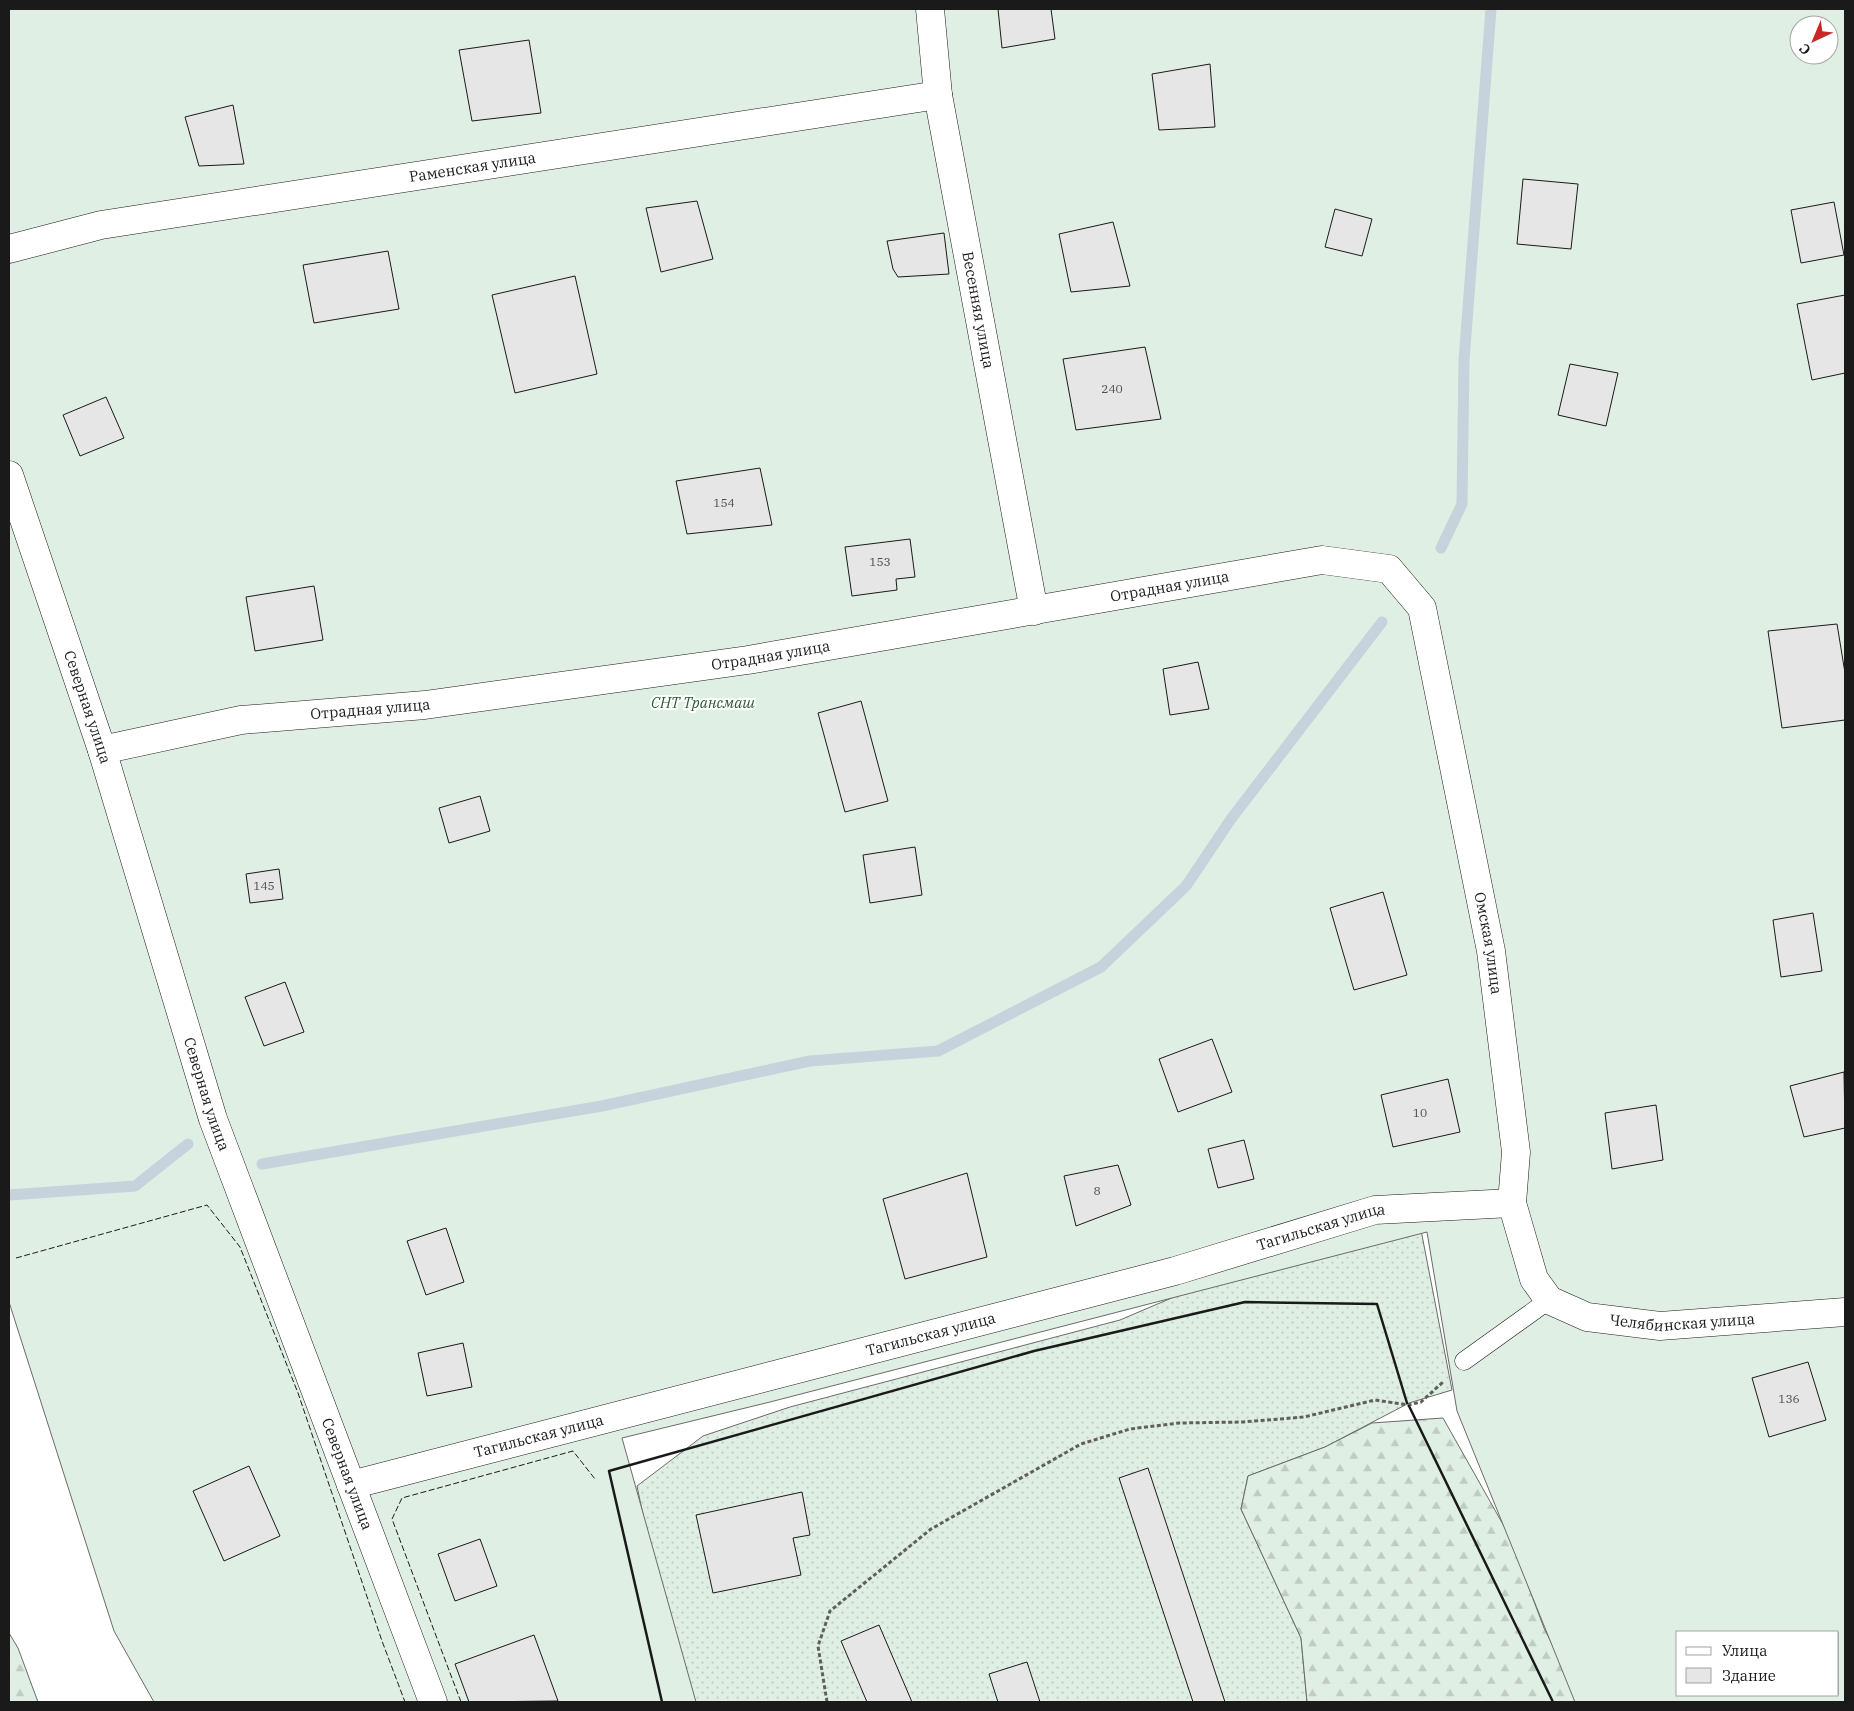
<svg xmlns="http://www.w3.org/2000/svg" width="1854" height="1711" viewBox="0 0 1854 1711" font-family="'IBM Plex Serif',serif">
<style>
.grass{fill:url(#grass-dots);stroke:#6a6a6a}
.forest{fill:url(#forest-firs);stroke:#6a6a6a}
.garden{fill:#e0efe3;stroke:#6a6a6a;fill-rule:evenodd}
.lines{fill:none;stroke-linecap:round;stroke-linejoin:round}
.stream{stroke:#c6d2dc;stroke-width:11}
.building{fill:#e6e6e6;stroke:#1a1a1a}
.service-casing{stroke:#1a1a1a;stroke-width:19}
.minor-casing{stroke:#1a1a1a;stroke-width:29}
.path{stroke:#5f5f5f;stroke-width:3;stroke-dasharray:4 2.5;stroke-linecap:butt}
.service{stroke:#fff;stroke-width:18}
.minor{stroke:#fff;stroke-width:28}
.fence{stroke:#1a1a1a;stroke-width:1;stroke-dasharray:6 2.5;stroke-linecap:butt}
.wall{stroke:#1a1a1a;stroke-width:2.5}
.labels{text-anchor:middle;stroke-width:4;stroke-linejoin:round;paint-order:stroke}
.number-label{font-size:12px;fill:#4d4d4d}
.street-label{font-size:15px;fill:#1a1a1a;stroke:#fff}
.park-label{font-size:15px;font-style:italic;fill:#2b5a34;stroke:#fff}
</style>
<defs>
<pattern id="grass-dots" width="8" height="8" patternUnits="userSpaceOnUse" patternTransform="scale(1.25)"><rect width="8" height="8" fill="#e0efe3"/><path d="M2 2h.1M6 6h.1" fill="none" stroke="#c0ccc2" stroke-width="1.8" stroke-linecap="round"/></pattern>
<pattern id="forest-firs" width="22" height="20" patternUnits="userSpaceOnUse" patternTransform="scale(1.25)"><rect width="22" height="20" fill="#e0efe3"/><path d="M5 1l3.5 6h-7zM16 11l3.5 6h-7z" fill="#c0ccc2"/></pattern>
</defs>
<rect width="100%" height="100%" fill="#fff"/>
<path class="grass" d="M1421 1230 1452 1390 1409 1403 1325 1447 1248 1476 1241 1509 1301 1638 1307 1702H682L637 1486 703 1436 790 1407 1120 1320 1270 1256Z"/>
<g class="forest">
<path d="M1443 1418 1509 1535 1544 1628 1581 1702H1307L1301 1638 1241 1509 1248 1476 1325 1447 1372 1423Z"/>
<path d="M9 1633 18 1648 38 1702H9Z"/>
</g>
<path class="garden" d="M9 9H1845V1702H1575L1457 1411 1427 1232 770 1402 622 1438 696 1702H154L114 1631 9 1302ZM1799 25H1829V55H1799ZM1678 1632H1838V1695H1678Z"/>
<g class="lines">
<g class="stream">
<path d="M1441 548 1462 504 1464 360 1491 9"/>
<path d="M262 1164 602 1106 810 1061 938 1051 1101 967 1186 886 1231 819 1382 622"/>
<path d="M9 1195 135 1186 188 1144"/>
</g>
</g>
<g class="building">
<path d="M998 9H1051L1055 39 1002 48Z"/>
<path d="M529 40 541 113 472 121 459 50Z"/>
<path d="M1210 64 1215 127 1159 130 1152 74Z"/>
<path d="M233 105 244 164 199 166 185 117Z"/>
<path d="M1523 179 1578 184 1571 249 1517 244Z"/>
<path d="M697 201 713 259 661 272 646 208Z"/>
<path d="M1834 202 1844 255 1801 263 1791 210Z"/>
<path d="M1335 209 1372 219 1362 256 1325 247Z"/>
<path d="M1113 222 1130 286 1071 292 1059 234Z"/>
<path d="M944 233 949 274 898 277 893 269 887 241Z"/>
<path d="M388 251 399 309 314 323 303 265Z"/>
<path d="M575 276 597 374 515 393 492 295Z"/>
<path d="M1845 295V373L1812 380 1797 304Z"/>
<path d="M1145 347 1161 419 1076 430 1063 359Z"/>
<path d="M1570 364 1618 373 1606 426 1558 415Z"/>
<path d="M106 397 124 438 80 456 63 415Z"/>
<path d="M760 468 772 525 687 534 676 481Z"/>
<path d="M910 539 915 577 896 579 897 590 852 596 845 547Z"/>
<path d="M314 586 323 640 255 651 246 597Z"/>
<path d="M1837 624 1845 673V720L1782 728 1768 631Z"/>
<path d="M1198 662 1209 709 1170 715 1163 669Z"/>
<path d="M861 701 888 801 845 812 818 713Z"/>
<path d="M480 796 490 831 449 843 439 808Z"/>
<path d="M915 847 922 895 870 903 863 855Z"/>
<path d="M279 869 283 899 250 903 246 874Z"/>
<path d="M1383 892 1407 975 1354 990 1330 908Z"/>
<path d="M1813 913 1822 971 1781 977 1773 920Z"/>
<path d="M285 982 304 1032 264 1046 245 997Z"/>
<path d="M1212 1039 1232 1092 1178 1112 1159 1059Z"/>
<path d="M1844 1072 1845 1128 1804 1137 1790 1086Z"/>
<path d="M1448 1079 1460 1132 1393 1147 1381 1095Z"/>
<path d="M1656 1105 1663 1160 1612 1169 1605 1113Z"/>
<path d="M1244 1140 1254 1179 1218 1188 1208 1149Z"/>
<path d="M1118 1165 1131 1205 1076 1226 1064 1176Z"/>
<path d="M967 1173 987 1257 905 1279 883 1199Z"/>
<path d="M446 1228 464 1282 426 1295 407 1241Z"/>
<path d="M463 1343 472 1387 427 1396 418 1353Z"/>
<path d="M1808 1362 1826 1420 1769 1437 1752 1378Z"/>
<path d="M249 1466 280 1536 224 1561 193 1491Z"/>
<path d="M1148 1468 1225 1702H1193L1119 1478Z"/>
<path d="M802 1492 810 1535 793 1538 801 1575 713 1593 696 1515Z"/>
<path d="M480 1539 497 1586 455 1601 438 1554Z"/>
<path d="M879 1625 912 1702H867L841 1641Z"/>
<path d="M534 1635 558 1701 469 1702 455 1664Z"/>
<path d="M1027 1662 1040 1702H998L989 1674Z"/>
</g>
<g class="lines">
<defs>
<path id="service" d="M1464 1361 1549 1300"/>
<g id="minor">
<path id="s1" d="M930 9 938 95 1034 611"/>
<path id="s2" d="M9 249 101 225 938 95"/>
<path id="s3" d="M9 475 102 750 213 1119 433 1702"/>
<path id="s4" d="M102 750 241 720 425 705 748 660 1322 560 1389 569 1422 608 1491 951 1516 1152 1512 1203 1534 1279 1549 1300 1587 1317 1660 1326 1845 1312"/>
<path id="s5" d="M351 1485 1175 1271 1375 1210 1512 1203"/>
</g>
</defs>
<use href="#service" class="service-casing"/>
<use href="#minor" class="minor-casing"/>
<path class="path" d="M827 1702 818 1646 830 1611 931 1529 1081 1444 1130 1429 1179 1423 1243 1422 1304 1417 1375 1400 1408 1405 1421 1402 1443 1382"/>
<use href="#service" class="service"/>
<use href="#minor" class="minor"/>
<g class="fence">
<path d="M16 1258 207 1205 240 1247 298 1393 382 1641 405 1702"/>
<path d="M461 1702 392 1519 402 1498 573 1451 595 1479"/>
</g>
<g class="wall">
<path d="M1409 1406 1553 1702"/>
<path d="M662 1702 609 1471 1034 1351 1245 1302 1377 1304 1407 1403"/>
</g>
</g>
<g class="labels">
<g class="number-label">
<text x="1112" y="393">240</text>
<text x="724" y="507">154</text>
<text x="880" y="566">153</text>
<text x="264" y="890">145</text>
<text x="1420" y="1117">10</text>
<text x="1097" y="1195">8</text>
<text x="1789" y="1403">136</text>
</g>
<g class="street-label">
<text dy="5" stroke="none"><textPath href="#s2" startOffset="471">Раменская улица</textPath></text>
<text dy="5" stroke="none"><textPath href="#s1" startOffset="305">Весенняя улица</textPath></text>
<text dy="5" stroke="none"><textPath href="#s4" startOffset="1081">Отрадная улица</textPath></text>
<text dy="5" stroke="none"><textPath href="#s4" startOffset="676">Отрадная улица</textPath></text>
<text dy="5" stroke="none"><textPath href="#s3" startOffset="245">Северная улица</textPath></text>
<text dy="5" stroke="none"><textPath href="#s4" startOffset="272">Отрадная улица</textPath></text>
<text dy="5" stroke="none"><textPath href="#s4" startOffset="1696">Омская улица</textPath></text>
<text dy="5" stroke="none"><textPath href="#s3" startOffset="650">Северная улица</textPath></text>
<text dy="5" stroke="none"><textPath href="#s5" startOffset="1004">Тагильская улица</textPath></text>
<text dy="5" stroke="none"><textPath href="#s4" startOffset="2200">Челябинская улица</textPath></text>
<text dy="5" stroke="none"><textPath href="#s5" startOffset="599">Тагильская улица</textPath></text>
<text dy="5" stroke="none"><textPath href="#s5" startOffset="194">Тагильская улица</textPath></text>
<text dy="5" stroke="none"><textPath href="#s3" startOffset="1055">Северная улица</textPath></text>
</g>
<g class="park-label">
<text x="703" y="708">СНТ Трансмаш</text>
</g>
</g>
<rect width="1854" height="1711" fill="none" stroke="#1a1a1a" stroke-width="20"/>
<rect x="1676" y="1631" width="162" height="65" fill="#ffffff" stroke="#a3a3a3"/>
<rect x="1686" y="1647" width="25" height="8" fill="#ffffff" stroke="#a3a3a3"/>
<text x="1722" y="1656" font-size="15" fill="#1a1a1a">Улица</text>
<rect x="1686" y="1668" width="25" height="15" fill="#e6e6e6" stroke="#a3a3a3"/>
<text x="1722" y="1681" font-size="15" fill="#1a1a1a">Здание</text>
<g transform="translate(1814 40) rotate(224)"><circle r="24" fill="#ffffff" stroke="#a3a3a3"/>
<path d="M0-4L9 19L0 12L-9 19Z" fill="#c62828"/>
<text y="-8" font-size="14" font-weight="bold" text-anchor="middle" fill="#1a1a1a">С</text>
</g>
</svg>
